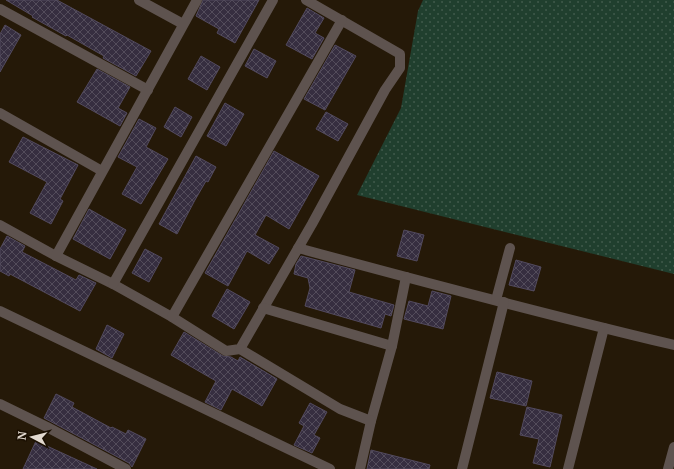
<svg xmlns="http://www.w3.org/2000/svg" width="674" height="469" viewBox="0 0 674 469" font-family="Merriweather,serif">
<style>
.grass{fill:url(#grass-dots)}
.building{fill:url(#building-cross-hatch);stroke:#524a5e}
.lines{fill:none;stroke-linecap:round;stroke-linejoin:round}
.minor{stroke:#5e534f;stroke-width:10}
</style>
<defs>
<pattern id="grass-dots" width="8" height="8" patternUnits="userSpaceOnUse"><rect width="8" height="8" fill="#203f2e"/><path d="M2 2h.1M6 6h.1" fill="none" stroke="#405a4b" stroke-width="1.8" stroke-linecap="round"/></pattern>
<pattern id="building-cross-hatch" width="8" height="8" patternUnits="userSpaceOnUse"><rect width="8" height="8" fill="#362e40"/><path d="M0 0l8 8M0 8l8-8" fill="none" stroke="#534c5b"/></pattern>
</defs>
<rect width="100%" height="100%" fill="#251908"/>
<path class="grass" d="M423 0H674V274L357 195 401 108 418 11Z"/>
<g class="building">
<path d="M6 0H57L151 51 136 76 103 58 104 56 67 35 66 36 32 17 33 16Z"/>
<path d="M203 0H259L235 43 217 33 219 29 196 16Z"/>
<path d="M307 8 324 18 315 33 324 38 312 59 286 45Z"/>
<path d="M5 25 21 35 0 72V34Z"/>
<path d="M335 45 356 56 325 110 304 99Z"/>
<path d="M254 49 276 61 267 78 245 66Z"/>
<path d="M201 56 220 67 207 90 188 79Z"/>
<path d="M97 69 130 87 118 108 127 113 120 126 77 102Z"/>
<path d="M225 103 244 114 226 146 207 136Z"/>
<path d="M175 107 192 117 181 137 164 127Z"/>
<path d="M326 112 348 124 338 141 316 129Z"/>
<path d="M139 119 156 128 146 147 168 159 141 204 122 194 137 167 118 157Z"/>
<path d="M23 137 78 165 60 199 63 201 51 224 30 213 47 182 9 162Z"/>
<path d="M274 151 319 176 289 229 266 215 255 235 279 248 269 264 247 251 228 286 205 273Z"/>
<path d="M196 156 216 167 208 182 206 181 195 200 177 234 159 224Z"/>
<path d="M89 209 126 230 110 259 73 239Z"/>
<path d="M404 230 424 235 417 261 397 256Z"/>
<path d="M7 236 25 246 22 252 76 280 79 275 96 283 80 311 10 274 9 276 0 271V249Z"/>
<path d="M145 249 162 258 149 282 132 273Z"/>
<path d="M301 256 355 270 349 292 394 305 391 316 385 314 381 328 305 306 310 288 308 278 294 274 296 264Z"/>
<path d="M516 260 541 267 534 291 509 285Z"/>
<path d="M227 289 250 302 234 329 212 316Z"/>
<path d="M432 291 451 296 443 329 404 319 409 301 428 306Z"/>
<path d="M107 325 124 334 112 358 96 349Z"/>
<path d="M184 332 223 356 231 357 238 361 240 357 277 379 262 406 232 389 221 410 205 402 216 381 171 355Z"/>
<path d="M497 372 532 381 526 406 490 398Z"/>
<path d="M56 394 74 403 72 407 111 428 112 427 126 434 128 430 146 439 132 467 129 463 44 418Z"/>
<path d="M310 403 327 412 314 435 320 438 312 453 294 445 304 426 299 423Z"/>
<path d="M527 407 562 415 550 467 533 463 539 439 520 435Z"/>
<path d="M36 441 97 469H23Z"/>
<path d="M371 450 430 465 429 469H367Z"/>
</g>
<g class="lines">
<g class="minor">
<path d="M139 0 183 24"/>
<path d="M0 9 148 90"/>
<path d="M0 113 102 171"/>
<path d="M0 225 56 256 113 284 172 317 226 351 240 349 312 224 385 90 400 68V54L306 0"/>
<path d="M298 248C423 282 548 315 674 345"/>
<path d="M56 256 197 0"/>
<path d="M113 284 273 0"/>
<path d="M496 300 510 248"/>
<path d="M263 308 392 346 371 421"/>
<path d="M0 311 330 469"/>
<path d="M172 317 342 20"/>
<path d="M392 346 406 277"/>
<path d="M240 349 340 409 371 421 360 469"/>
<path d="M0 404 47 427 126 469"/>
<path d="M462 469 504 302"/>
<path d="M568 469 604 328"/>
<path d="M668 469 674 447"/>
</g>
</g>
<g transform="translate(32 437) rotate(277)" stroke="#1b1002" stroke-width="3" paint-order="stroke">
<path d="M0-3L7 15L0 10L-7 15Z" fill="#e2d9cf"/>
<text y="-6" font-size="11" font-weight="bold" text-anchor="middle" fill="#e2d9cf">N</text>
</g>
</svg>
